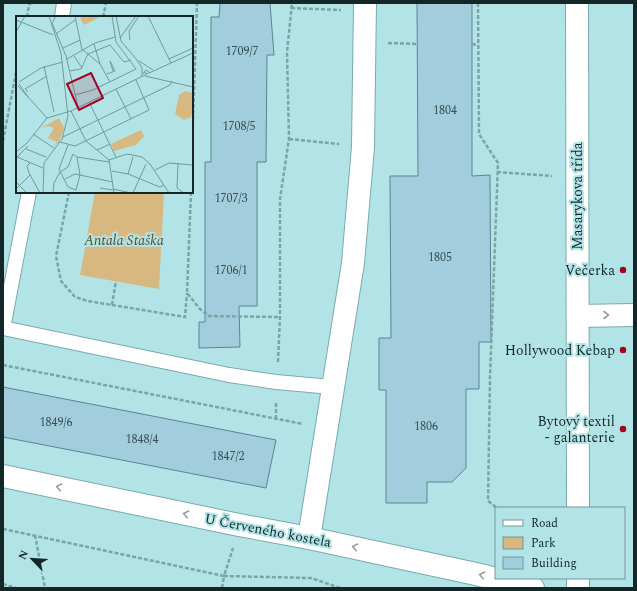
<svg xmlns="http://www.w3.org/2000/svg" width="637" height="591" viewBox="0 0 637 591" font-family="Spectral,serif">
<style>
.green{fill:#d7b881}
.building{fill:#a1cddc;stroke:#5a8492}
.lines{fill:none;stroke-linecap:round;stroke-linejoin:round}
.service-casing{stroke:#7baaad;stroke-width:16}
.minor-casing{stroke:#7baaad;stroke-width:24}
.primary-casing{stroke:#7baaad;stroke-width:24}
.path{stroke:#7ca4a6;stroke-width:2.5;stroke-dasharray:4 2;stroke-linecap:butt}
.service{stroke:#fff;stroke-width:14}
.minor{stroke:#fff;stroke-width:22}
.primary{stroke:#fff;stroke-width:22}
.oneway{stroke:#959e9e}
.poi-dot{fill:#a20224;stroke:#b2e4e7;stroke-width:1.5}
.labels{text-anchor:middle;stroke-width:4;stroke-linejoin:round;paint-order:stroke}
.number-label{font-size:12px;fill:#375055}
.street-label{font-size:14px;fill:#142728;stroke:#b2e4e7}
.park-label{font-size:14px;font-style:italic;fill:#604b24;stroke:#b2e4e7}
.poi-label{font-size:14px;fill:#142728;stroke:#b2e4e7;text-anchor:end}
.inset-road{fill:none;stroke:#73989b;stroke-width:1}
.view{fill:#a20224;fill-opacity:0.15;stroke:#a20224;stroke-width:2}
.inset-edge{fill:none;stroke:#142728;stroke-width:2}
</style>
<rect width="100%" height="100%" fill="#b2e4e7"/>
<path class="green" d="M95 192H164L159 289 80 275Z"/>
<g class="building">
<path d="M220 3H270L274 55H267L266 162H257V306H239L240 347 199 348V322H205V162H211V17H219Z"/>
<path d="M417 3H472V176L490 175 491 342H479V389H466V468L452 482H427V503H386V390H379V338H391L390 176H418Z"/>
<path d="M3 387 276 440 266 488 3 437Z"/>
</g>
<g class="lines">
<defs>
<g id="service">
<path d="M62 17 64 3"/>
<path d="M3 328 229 375 276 382 332 387"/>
<path d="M3 328 29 192"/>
</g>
<g id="minor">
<path d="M578 316 634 315"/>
<path d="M3 476 239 525 309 538 476 574 533 588"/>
<path d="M309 538 353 263 363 147 365 3"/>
</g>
<g id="primary">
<path d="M577 3 578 508"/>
<path d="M578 588V578"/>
</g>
</defs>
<use href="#service" class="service-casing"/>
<use href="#minor" class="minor-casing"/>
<use href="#primary" class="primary-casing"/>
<g class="path">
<path d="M478 3 479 134 498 163 490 377 488 501 497 508"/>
<path d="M291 8 341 10"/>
<path d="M27 17 29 5 31 3"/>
<path d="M103 17 106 3"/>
<path d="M388 43 417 44"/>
<path d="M472 44 478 45"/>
<path d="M289 139 339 144"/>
<path d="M3 141 17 67"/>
<path d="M192 150 197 3"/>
<path d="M497 172 552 176"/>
<path d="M69 192 56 256 61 281 75 297 88 301 185 317 187 293"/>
<path d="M191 192 187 293 200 309 209 316 280 317"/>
<path d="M112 305 116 281"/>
<path d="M278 362 280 317V199L289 139 287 52 292 3"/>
<path d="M3 365 303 424"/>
<path d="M276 403V418"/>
<path d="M3 529 224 576 233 548"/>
<path d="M35 535 45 588"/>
<path d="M3 584 16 588"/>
<path d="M222 588 224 576 311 578 340 588"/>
</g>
<use href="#service" class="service"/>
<use href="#minor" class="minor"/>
<use href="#primary" class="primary"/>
</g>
<defs><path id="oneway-chevron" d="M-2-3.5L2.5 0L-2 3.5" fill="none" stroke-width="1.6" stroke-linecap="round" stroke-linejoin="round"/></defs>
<g class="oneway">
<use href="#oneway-chevron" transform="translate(606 315)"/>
<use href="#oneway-chevron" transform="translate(59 487) rotate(-168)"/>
<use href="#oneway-chevron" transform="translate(186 514) rotate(-168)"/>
<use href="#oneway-chevron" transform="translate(355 547) rotate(-168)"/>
<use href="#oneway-chevron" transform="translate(482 575) rotate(-167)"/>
</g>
<g class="poi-dot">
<circle cx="623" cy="270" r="4"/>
<circle cx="623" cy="350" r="4"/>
<circle cx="623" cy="429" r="4"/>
</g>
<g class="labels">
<g class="number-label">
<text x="242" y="55">1709/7</text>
<text x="445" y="114">1804</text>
<text x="239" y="130">1708/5</text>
<text x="231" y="202">1707/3</text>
<text x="440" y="261">1805</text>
<text x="231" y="274">1706/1</text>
<text x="56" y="426">1849/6</text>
<text x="426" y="430">1806</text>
<text x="142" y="443">1848/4</text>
<text x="228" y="460">1847/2</text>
</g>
<g class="street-label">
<text transform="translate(577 196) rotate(-90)" y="5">Masarykova třída</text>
<text transform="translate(268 530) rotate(11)" y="5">U Červeného kostela</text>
</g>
<g class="park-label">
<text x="124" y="245">Antala Staška</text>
</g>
<g class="poi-label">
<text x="615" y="275">Večerka</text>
<text x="615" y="355">Hollywood Kebap</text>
<text x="615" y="426">Bytový textil<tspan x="615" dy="16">- galanterie</tspan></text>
</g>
</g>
<g transform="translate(16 16)">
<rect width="177" height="177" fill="#b2e4e7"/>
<path d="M69 0H81L82 2 68 9 64 2ZM169 75 177 77V93L175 101 168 104 159 98 163 79ZM43 102 48 112 43 126 38 130 41 126 32 122 38 112 33 110 25 112ZM125 114 128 120 120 129 98 135 95 128Z" fill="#d7b881"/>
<path class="inset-road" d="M40 0 36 7 50 40 62 91M59 0 66 34M100 0 105 25 121 44M132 0 155 47M0 4 37 19M0 16 9 0M40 18 59 4M104 22 120 0M114 24 113 15 123 0M78 28 84 48M47 32 64 24M67 34 84 48 94 66M58 40 66 52M51 43 79 27 99 21M153 43 177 32M121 44 126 52V58M123 45 137 54M28 50 38 96M53 55 65 53 72 38 94 29 108 46 115 44M133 57 177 37M91 58 99 55 94 45 97 55M125 60 130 54 133 56 131 58 128 56M129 60 177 71M3 66 25 52 47 46M2 70 12 81 3 68M100 73 115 103M12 76 9 73 31 60M59 79 77 74 120 53 100 26 96 0M12 81 31 102M73 86 100 141M55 95 70 125 93 144 98 177M17 118 38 132M47 121 154 69 156 65M44 126 59 130 133 94 120 64M52 129 43 153 52 171 60 174 64 159 61 141M10 133 30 141M81 134 94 128M0 136 11 127 31 102 55 95 131 58M1 141 27 152M0 142 12 130M93 144 111 138 126 141 134 148 153 177M14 147 11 150 13 157 24 177M162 147 161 172 168 177M139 154 153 147 177 149M96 155 112 158 144 171 148 169M44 156 52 151 57 138 61 141 93 146M112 158 117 141M49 163 59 158 97 166M0 166 11 177M84 172 97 174M0 173 14 159M97 173 115 177M27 177 28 147 46 123 52 100 45 37 33 0M37 177 38 167 44 156M117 177 130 148"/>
<path class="view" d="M75 57 87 82 63 94 51 68Z"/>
<rect width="177" height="177" class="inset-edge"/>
</g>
<rect width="637" height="591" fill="none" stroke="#142728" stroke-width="8"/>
<rect x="495" y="507" width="130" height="72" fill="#b2e4e7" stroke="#73989b"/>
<rect x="503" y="520" width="20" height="6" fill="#ffffff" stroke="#73989b"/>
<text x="531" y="527" font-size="12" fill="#142728">Road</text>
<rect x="503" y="537" width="20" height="12" fill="#d7b881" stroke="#73989b"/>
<text x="531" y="547" font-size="12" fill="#142728">Park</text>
<rect x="503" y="557" width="20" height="12" fill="#a1cddc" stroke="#73989b"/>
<text x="531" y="567" font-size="12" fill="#142728">Building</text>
<g transform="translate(32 559) rotate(295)" stroke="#b2e4e7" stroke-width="3" paint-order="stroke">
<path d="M0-3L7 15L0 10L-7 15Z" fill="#142728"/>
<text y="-6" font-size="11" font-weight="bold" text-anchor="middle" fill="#142728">N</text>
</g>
</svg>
